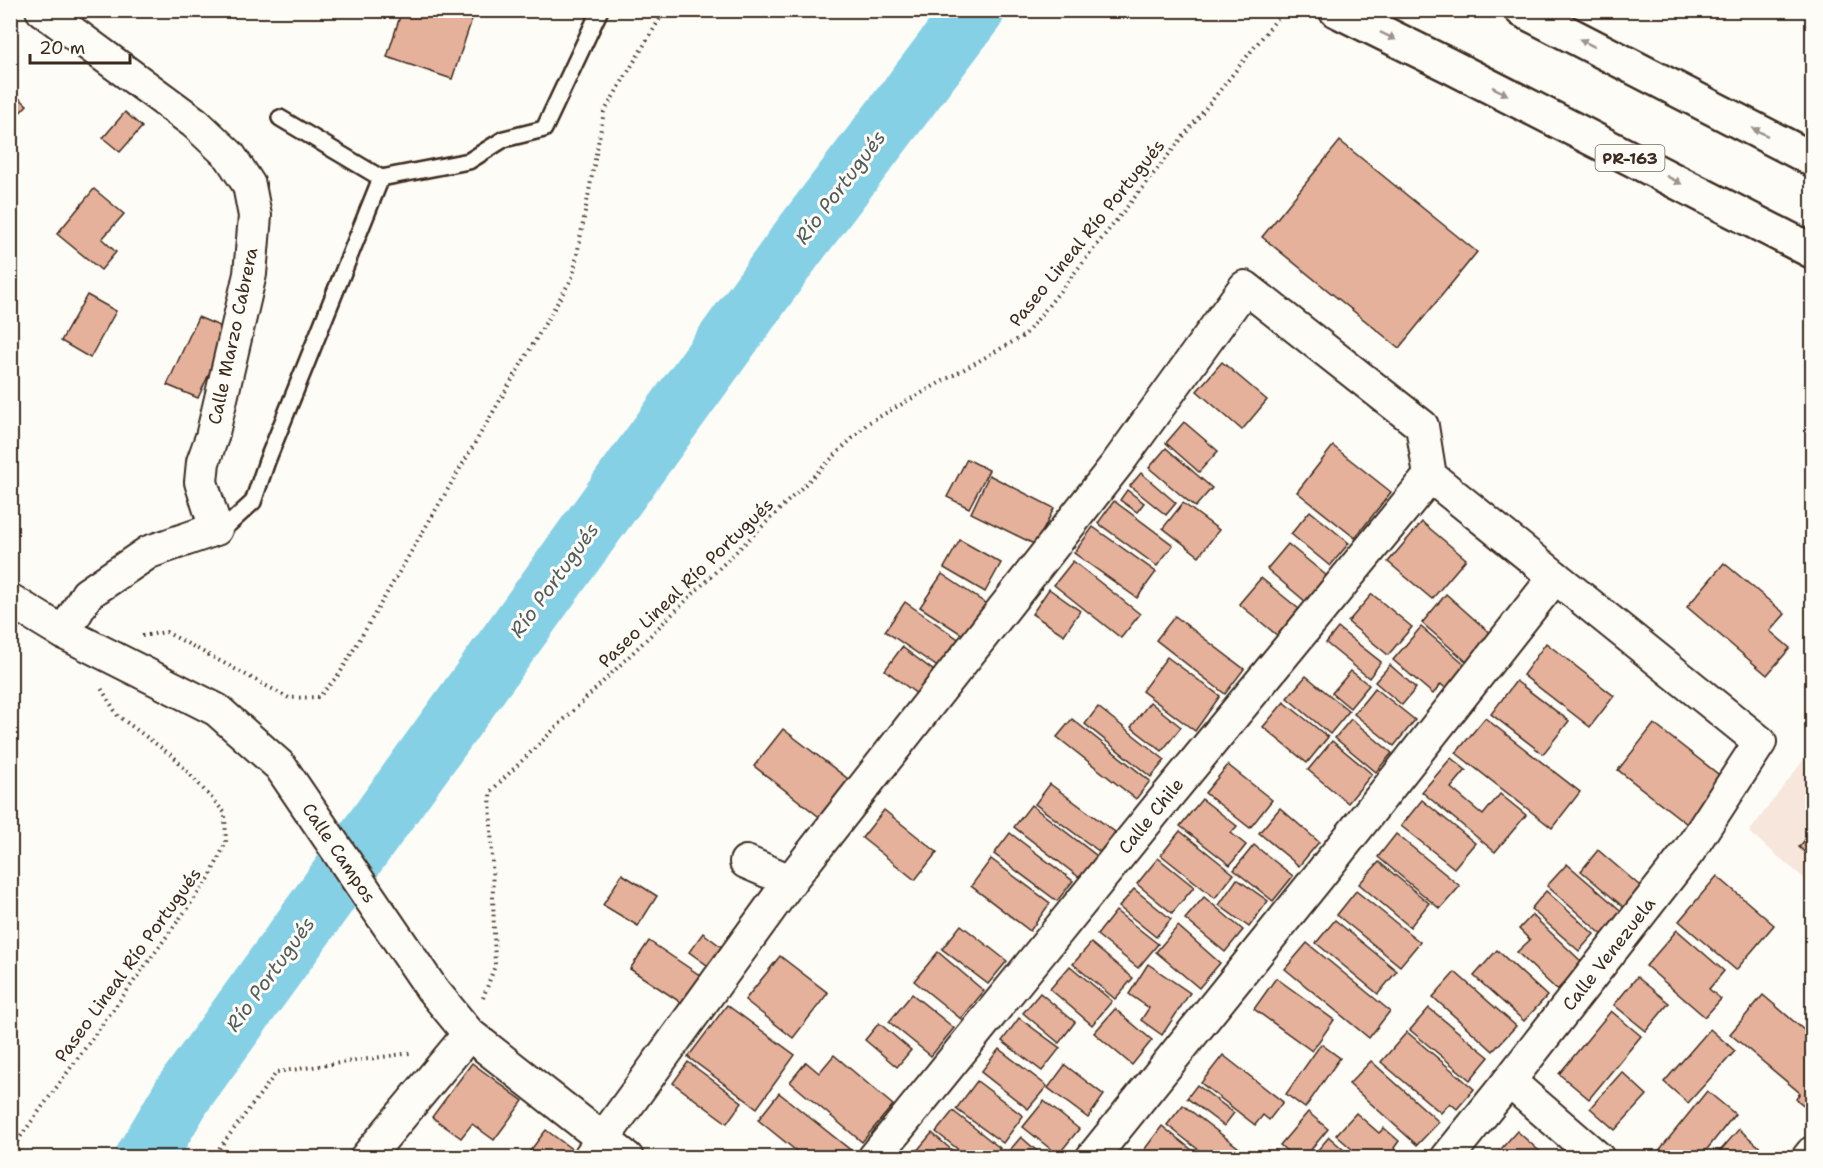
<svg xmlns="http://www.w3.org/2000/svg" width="1823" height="1168" viewBox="0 0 1823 1168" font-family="'Shantell Sans',sans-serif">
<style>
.built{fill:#f6e6db}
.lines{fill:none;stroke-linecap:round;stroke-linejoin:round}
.river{stroke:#86d0e6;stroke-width:60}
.building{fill:#e6b19a;stroke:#3b2a1e;stroke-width:1.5}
.service-casing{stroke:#3b2a1e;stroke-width:20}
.minor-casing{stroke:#3b2a1e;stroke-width:36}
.primary-casing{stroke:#3b2a1e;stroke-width:38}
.path{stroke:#3b2a1e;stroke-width:4;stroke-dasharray:1.5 4.5;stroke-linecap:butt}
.service{stroke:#fdfcf7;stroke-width:15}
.minor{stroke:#fdfcf7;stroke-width:32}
.primary{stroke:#fdfcf7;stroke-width:33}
.oneway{fill:#9c938a}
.labels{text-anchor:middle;stroke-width:6;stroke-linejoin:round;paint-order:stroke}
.shield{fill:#fdfcf7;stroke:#75695f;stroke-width:1.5}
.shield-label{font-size:16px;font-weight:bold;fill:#3b2a1e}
.street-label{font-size:18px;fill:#3b2a1e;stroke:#fdfcf7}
.water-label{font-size:20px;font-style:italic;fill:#525c5a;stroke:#fdfcf7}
</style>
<rect width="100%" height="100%" fill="#fdfcf7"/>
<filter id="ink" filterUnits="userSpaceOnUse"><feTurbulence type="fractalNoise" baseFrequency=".0167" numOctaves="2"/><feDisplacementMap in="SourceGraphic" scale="12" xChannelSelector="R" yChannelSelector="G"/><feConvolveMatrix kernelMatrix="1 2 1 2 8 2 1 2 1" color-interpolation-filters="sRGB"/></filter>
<g filter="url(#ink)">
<path class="built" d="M1812 749V885L1749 832Z"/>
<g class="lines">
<path class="river" d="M145 1158 183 1094 797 244 975 10"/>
</g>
<g class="building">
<path d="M402 10H475L452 79 387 57Z"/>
<path d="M10 90 27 105 10 123Z"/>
<path d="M125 112 142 127 120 152 103 138Z"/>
<path d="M1340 141 1477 252 1399 348 1262 237Z"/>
<path d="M94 189 124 214 102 239 116 252 101 270 57 234Z"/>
<path d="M87 295 116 311 90 358 61 341Z"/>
<path d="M198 317 229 330 198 398 167 385Z"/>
<path d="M1222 362 1267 400 1242 430 1197 391Z"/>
<path d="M1184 422 1218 451 1199 472 1166 443Z"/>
<path d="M1333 446 1391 492 1355 538 1297 492Z"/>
<path d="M1166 448 1212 488 1195 507 1149 468Z"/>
<path d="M967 459 989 470 969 508 947 497Z"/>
<path d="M1141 473 1176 503 1166 515 1130 486Z"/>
<path d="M989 475 1054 508 1036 545 971 513Z"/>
<path d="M1127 490 1144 503 1137 512 1120 500Z"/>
<path d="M1114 501 1173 545 1157 566 1098 523Z"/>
<path d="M1183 503 1219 530 1199 556 1163 528Z"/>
<path d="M1310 511 1349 543 1330 566 1291 534Z"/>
<path d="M1422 522 1466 559 1432 599 1388 562Z"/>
<path d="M1093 527 1156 572 1137 598 1074 553Z"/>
<path d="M960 540 1001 563 985 592 944 568Z"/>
<path d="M1288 544 1327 576 1306 602 1267 569Z"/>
<path d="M1073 561 1140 614 1121 638 1054 585Z"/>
<path d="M1724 563 1785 614 1770 631 1790 648 1767 675 1687 607Z"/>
<path d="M942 574 991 607 969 639 920 607Z"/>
<path d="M1261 578 1299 609 1278 636 1239 604Z"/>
<path d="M1049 589 1080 611 1064 635 1032 614Z"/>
<path d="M1372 594 1412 627 1388 655 1348 622Z"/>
<path d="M1446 594 1492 635 1468 663 1422 623Z"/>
<path d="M905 602 964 643 945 672 885 631Z"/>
<path d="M1175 616 1244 669 1225 694 1156 640Z"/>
<path d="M1421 627 1466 665 1446 689 1441 684 1433 694 1393 660Z"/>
<path d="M1338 628 1381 662 1369 678 1326 643Z"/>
<path d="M1546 643 1614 696 1590 727 1523 675Z"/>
<path d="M902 647 938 674 921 697 885 670Z"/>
<path d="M1167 657 1220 696 1195 731 1142 691Z"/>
<path d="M1390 665 1416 688 1402 705 1375 682Z"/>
<path d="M1351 671 1369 685 1350 708 1332 693Z"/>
<path d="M1306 676 1349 711 1330 734 1287 698Z"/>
<path d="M1516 681 1569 721 1543 754 1491 714Z"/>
<path d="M1375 688 1415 720 1394 746 1354 714Z"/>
<path d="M1150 702 1181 727 1162 751 1131 727Z"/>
<path d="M1284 702 1328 737 1307 763 1263 727Z"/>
<path d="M1098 707 1165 760 1151 777 1085 724Z"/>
<path d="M1485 718 1580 792 1552 828 1456 753Z"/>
<path d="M1072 719 1150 781 1136 799 1057 737Z"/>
<path d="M1351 719 1392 753 1376 772 1335 738Z"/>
<path d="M1654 724 1727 781 1691 827 1618 770Z"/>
<path d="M783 729 852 782 822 819 754 766Z"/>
<path d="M1332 741 1372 774 1348 803 1308 770Z"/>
<path d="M1451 758 1466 770 1451 788 1483 815 1500 794 1526 815 1495 852 1422 792Z"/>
<path d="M1228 765 1272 800 1250 828 1205 793Z"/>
<path d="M1050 784 1115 832 1100 852 1035 804Z"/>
<path d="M1202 799 1237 826 1231 833 1246 845 1230 865 1180 826Z"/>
<path d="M1422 800 1475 843 1454 868 1401 826Z"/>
<path d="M1031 805 1097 856 1080 878 1014 827Z"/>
<path d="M1280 808 1319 842 1299 866 1259 833Z"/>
<path d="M884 810 937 852 915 880 862 838Z"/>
<path d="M1180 831 1234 874 1215 898 1161 855Z"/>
<path d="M1812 832V859L1799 847Z"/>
<path d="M1010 833 1073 881 1057 901 994 854Z"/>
<path d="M1396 834 1460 886 1440 909 1378 857Z"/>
<path d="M1254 845 1293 876 1273 901 1234 870Z"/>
<path d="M1598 850 1646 891 1628 911 1581 871Z"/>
<path d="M1158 858 1194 887 1172 913 1137 884Z"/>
<path d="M991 859 1050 903 1030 931 971 886Z"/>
<path d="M1379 862 1429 903 1410 927 1359 884Z"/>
<path d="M1567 864 1626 915 1606 938 1547 886Z"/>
<path d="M622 874 657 896 638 926 603 905Z"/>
<path d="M1717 876 1774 925 1736 970 1679 921Z"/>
<path d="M1237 879 1268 901 1249 927 1219 905Z"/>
<path d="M1134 889 1171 919 1156 937 1119 907Z"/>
<path d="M1356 891 1420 942 1400 966 1337 915Z"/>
<path d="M1546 891 1594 934 1579 951 1531 909Z"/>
<path d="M1204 897 1243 930 1225 952 1185 919Z"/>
<path d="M1116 911 1158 944 1138 968 1097 935Z"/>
<path d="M1532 915 1583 963 1557 990 1517 952 1530 940 1519 929Z"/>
<path d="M1335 920 1397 971 1378 994 1316 943Z"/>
<path d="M961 925 1007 961 988 984 942 949Z"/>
<path d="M1178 926 1220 963 1199 988 1156 952Z"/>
<path d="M1677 930 1724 971 1709 989 1721 999 1705 1017 1646 966Z"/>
<path d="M703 933 728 952 714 970 689 952Z"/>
<path d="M649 941 704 978 686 1006 630 969Z"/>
<path d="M1091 943 1133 978 1115 999 1073 964Z"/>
<path d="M1307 943 1390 1011 1369 1038 1285 969Z"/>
<path d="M1497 950 1547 996 1524 1021 1474 976Z"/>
<path d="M938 952 984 991 961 1019 914 981Z"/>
<path d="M780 956 828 993 793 1038 745 1000Z"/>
<path d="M1148 964 1190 993 1162 1035 1141 1020 1149 1008 1129 994Z"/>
<path d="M1070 966 1112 1001 1092 1025 1050 989Z"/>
<path d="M1455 972 1516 1026 1493 1051 1433 997Z"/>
<path d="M1637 977 1669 1003 1646 1031 1614 1005Z"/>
<path d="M1276 978 1334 1020 1312 1051 1254 1009Z"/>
<path d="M1040 993 1075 1022 1059 1043 1023 1013Z"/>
<path d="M912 994 954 1028 931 1056 889 1022Z"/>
<path d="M1763 995 1812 1037V1112L1796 1099 1800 1093 1730 1034Z"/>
<path d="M727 1005 795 1055 757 1108 688 1057Z"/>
<path d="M1429 1008 1489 1057 1470 1080 1410 1030Z"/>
<path d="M1115 1009 1152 1040 1132 1065 1094 1033Z"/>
<path d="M1611 1011 1641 1036 1589 1099 1559 1074Z"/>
<path d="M1019 1018 1060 1048 1042 1071 1002 1041Z"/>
<path d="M879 1023 911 1050 897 1067 865 1040Z"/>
<path d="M1710 1029 1735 1051 1688 1103 1664 1082Z"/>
<path d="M1407 1032 1474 1089 1457 1109 1450 1103 1441 1113 1381 1062Z"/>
<path d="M1321 1044 1340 1058 1305 1108 1286 1094Z"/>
<path d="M999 1049 1047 1086 1028 1109 981 1072Z"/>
<path d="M834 1055 893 1105 862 1142 790 1082 806 1062 819 1073Z"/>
<path d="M1223 1055 1283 1102 1269 1120 1263 1115 1255 1125 1201 1083Z"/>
<path d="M1371 1061 1439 1122 1417 1145 1349 1084Z"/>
<path d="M688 1062 742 1102 727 1123 673 1083Z"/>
<path d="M472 1063 523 1101 494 1140 472 1124 461 1138 432 1117Z"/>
<path d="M1065 1065 1104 1095 1088 1118 1048 1088Z"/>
<path d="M1622 1072 1647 1095 1615 1130 1590 1108Z"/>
<path d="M977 1081 1023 1116 1003 1143 956 1109Z"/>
<path d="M1197 1085 1234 1113 1224 1126 1187 1098Z"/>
<path d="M1707 1091 1735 1114 1700 1158H1653Z"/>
<path d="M779 1093 853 1152 849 1158H805L758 1120Z"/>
<path d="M1044 1101 1079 1129 1058 1155 1023 1127Z"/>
<path d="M1183 1105 1239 1148 1232 1158H1209L1167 1125Z"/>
<path d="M953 1111 1000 1148 992 1158H969L936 1132Z"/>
<path d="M1308 1112 1328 1129 1304 1158H1295L1280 1145Z"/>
<path d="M1356 1113 1379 1133 1384 1128 1399 1141 1394 1148 1403 1156 1402 1158H1362L1336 1135Z"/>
<path d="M1162 1126 1202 1158H1138Z"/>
<path d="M1739 1129 1772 1158H1714Z"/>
<path d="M546 1130 577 1153 575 1158H538L530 1151Z"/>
<path d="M1517 1131 1547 1158H1493Z"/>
<path d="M932 1133 961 1158H920L915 1153Z"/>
<path d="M1021 1137 1045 1158H1003Z"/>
<path d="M1329 1137 1353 1158H1311Z"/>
</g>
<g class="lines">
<defs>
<g id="service">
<path d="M280 118 381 178 469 161 504 139 544 129 600 10"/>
<path d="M216 529 229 524 253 502 267 461 381 178"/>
</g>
<g id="minor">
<path d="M42 10 195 123 230 156 249 185 255 216 250 274 212 437 203 462 201 482 216 529 149 552 87 594 64 633"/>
<path d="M10 600 64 633 217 710 280 766 432 989 469 1034 627 1158"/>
<path d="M746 862 790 881"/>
<path d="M1509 1081 1598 1158"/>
<path d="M366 1158 469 1034"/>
<path d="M589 1158 790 881 1117 464 1245 287 1422 426 1430 476 1760 742 1689 851 1509 1081 1447 1158"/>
<path d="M874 1158 1159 806 1430 476"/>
<path d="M1092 1158 1319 876 1555 577"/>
<path d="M1808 1158 1812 1153"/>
</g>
<g id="primary">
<path d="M1336 10 1448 65 1812 251"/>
<path d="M1522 10 1812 159"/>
</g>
</defs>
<use href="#service" class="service-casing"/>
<use href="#minor" class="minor-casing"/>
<use href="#primary" class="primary-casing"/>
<g class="path">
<path d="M142 636 166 632 289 698 319 697 340 673 573 276 604 112 665 10"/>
<path d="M483 998 495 966 490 792 868 423 1025 335 1284 10"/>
<path d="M10 1151 210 877 226 842 225 813 175 758 118 716 101 688"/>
<path d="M212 1158 277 1072 410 1053"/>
</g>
<use href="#service" class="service"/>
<use href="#minor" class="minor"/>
<use href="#primary" class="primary"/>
</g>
<defs><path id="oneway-solid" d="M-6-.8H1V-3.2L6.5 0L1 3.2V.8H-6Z" transform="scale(1.5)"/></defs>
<g class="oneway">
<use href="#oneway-solid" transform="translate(1388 36) rotate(26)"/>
<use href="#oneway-solid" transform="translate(1587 43) rotate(-153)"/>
<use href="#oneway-solid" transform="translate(1500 91) rotate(27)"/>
<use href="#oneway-solid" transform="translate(1760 132) rotate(-153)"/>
<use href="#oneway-solid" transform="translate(1674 180) rotate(27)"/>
</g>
</g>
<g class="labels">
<rect class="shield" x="1595.5" y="145" width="69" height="26" rx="4.5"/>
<g class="shield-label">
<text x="1630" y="164">PR-163</text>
</g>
<g class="street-label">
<text transform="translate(1087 233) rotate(-51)" y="6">Paseo Lineal Río Portugués</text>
<text transform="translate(233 336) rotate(-78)" y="6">Calle Marzo Cabrera</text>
<text transform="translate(686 583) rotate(-44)" y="6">Paseo Lineal Río Portugués</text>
<text transform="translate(1151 816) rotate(-51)" y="6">Calle Chile</text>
<text transform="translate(339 853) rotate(56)" y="6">Calle Campos</text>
<text transform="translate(1609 954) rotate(-52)" y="6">Calle Venezuela</text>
<text transform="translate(128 965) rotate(-54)" y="6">Paseo Lineal Río Portugués</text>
</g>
<g class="water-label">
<text transform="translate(840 187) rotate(-53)" y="7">Río Portugués</text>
<text transform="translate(554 580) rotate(-54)" y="7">Río Portugués</text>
<text transform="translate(270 974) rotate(-54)" y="7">Río Portugués</text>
</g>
</g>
<rect width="1823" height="1168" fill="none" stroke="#fdfcf7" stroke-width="36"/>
<rect x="18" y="18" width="1787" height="1132" fill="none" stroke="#3b2a1e" stroke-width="2" filter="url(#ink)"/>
<path d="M30 54v9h100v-9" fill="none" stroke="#3b2a1e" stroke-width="3"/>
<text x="39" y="54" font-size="18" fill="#3b2a1e" stroke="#fdfcf7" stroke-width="4.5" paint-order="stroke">20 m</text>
</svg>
